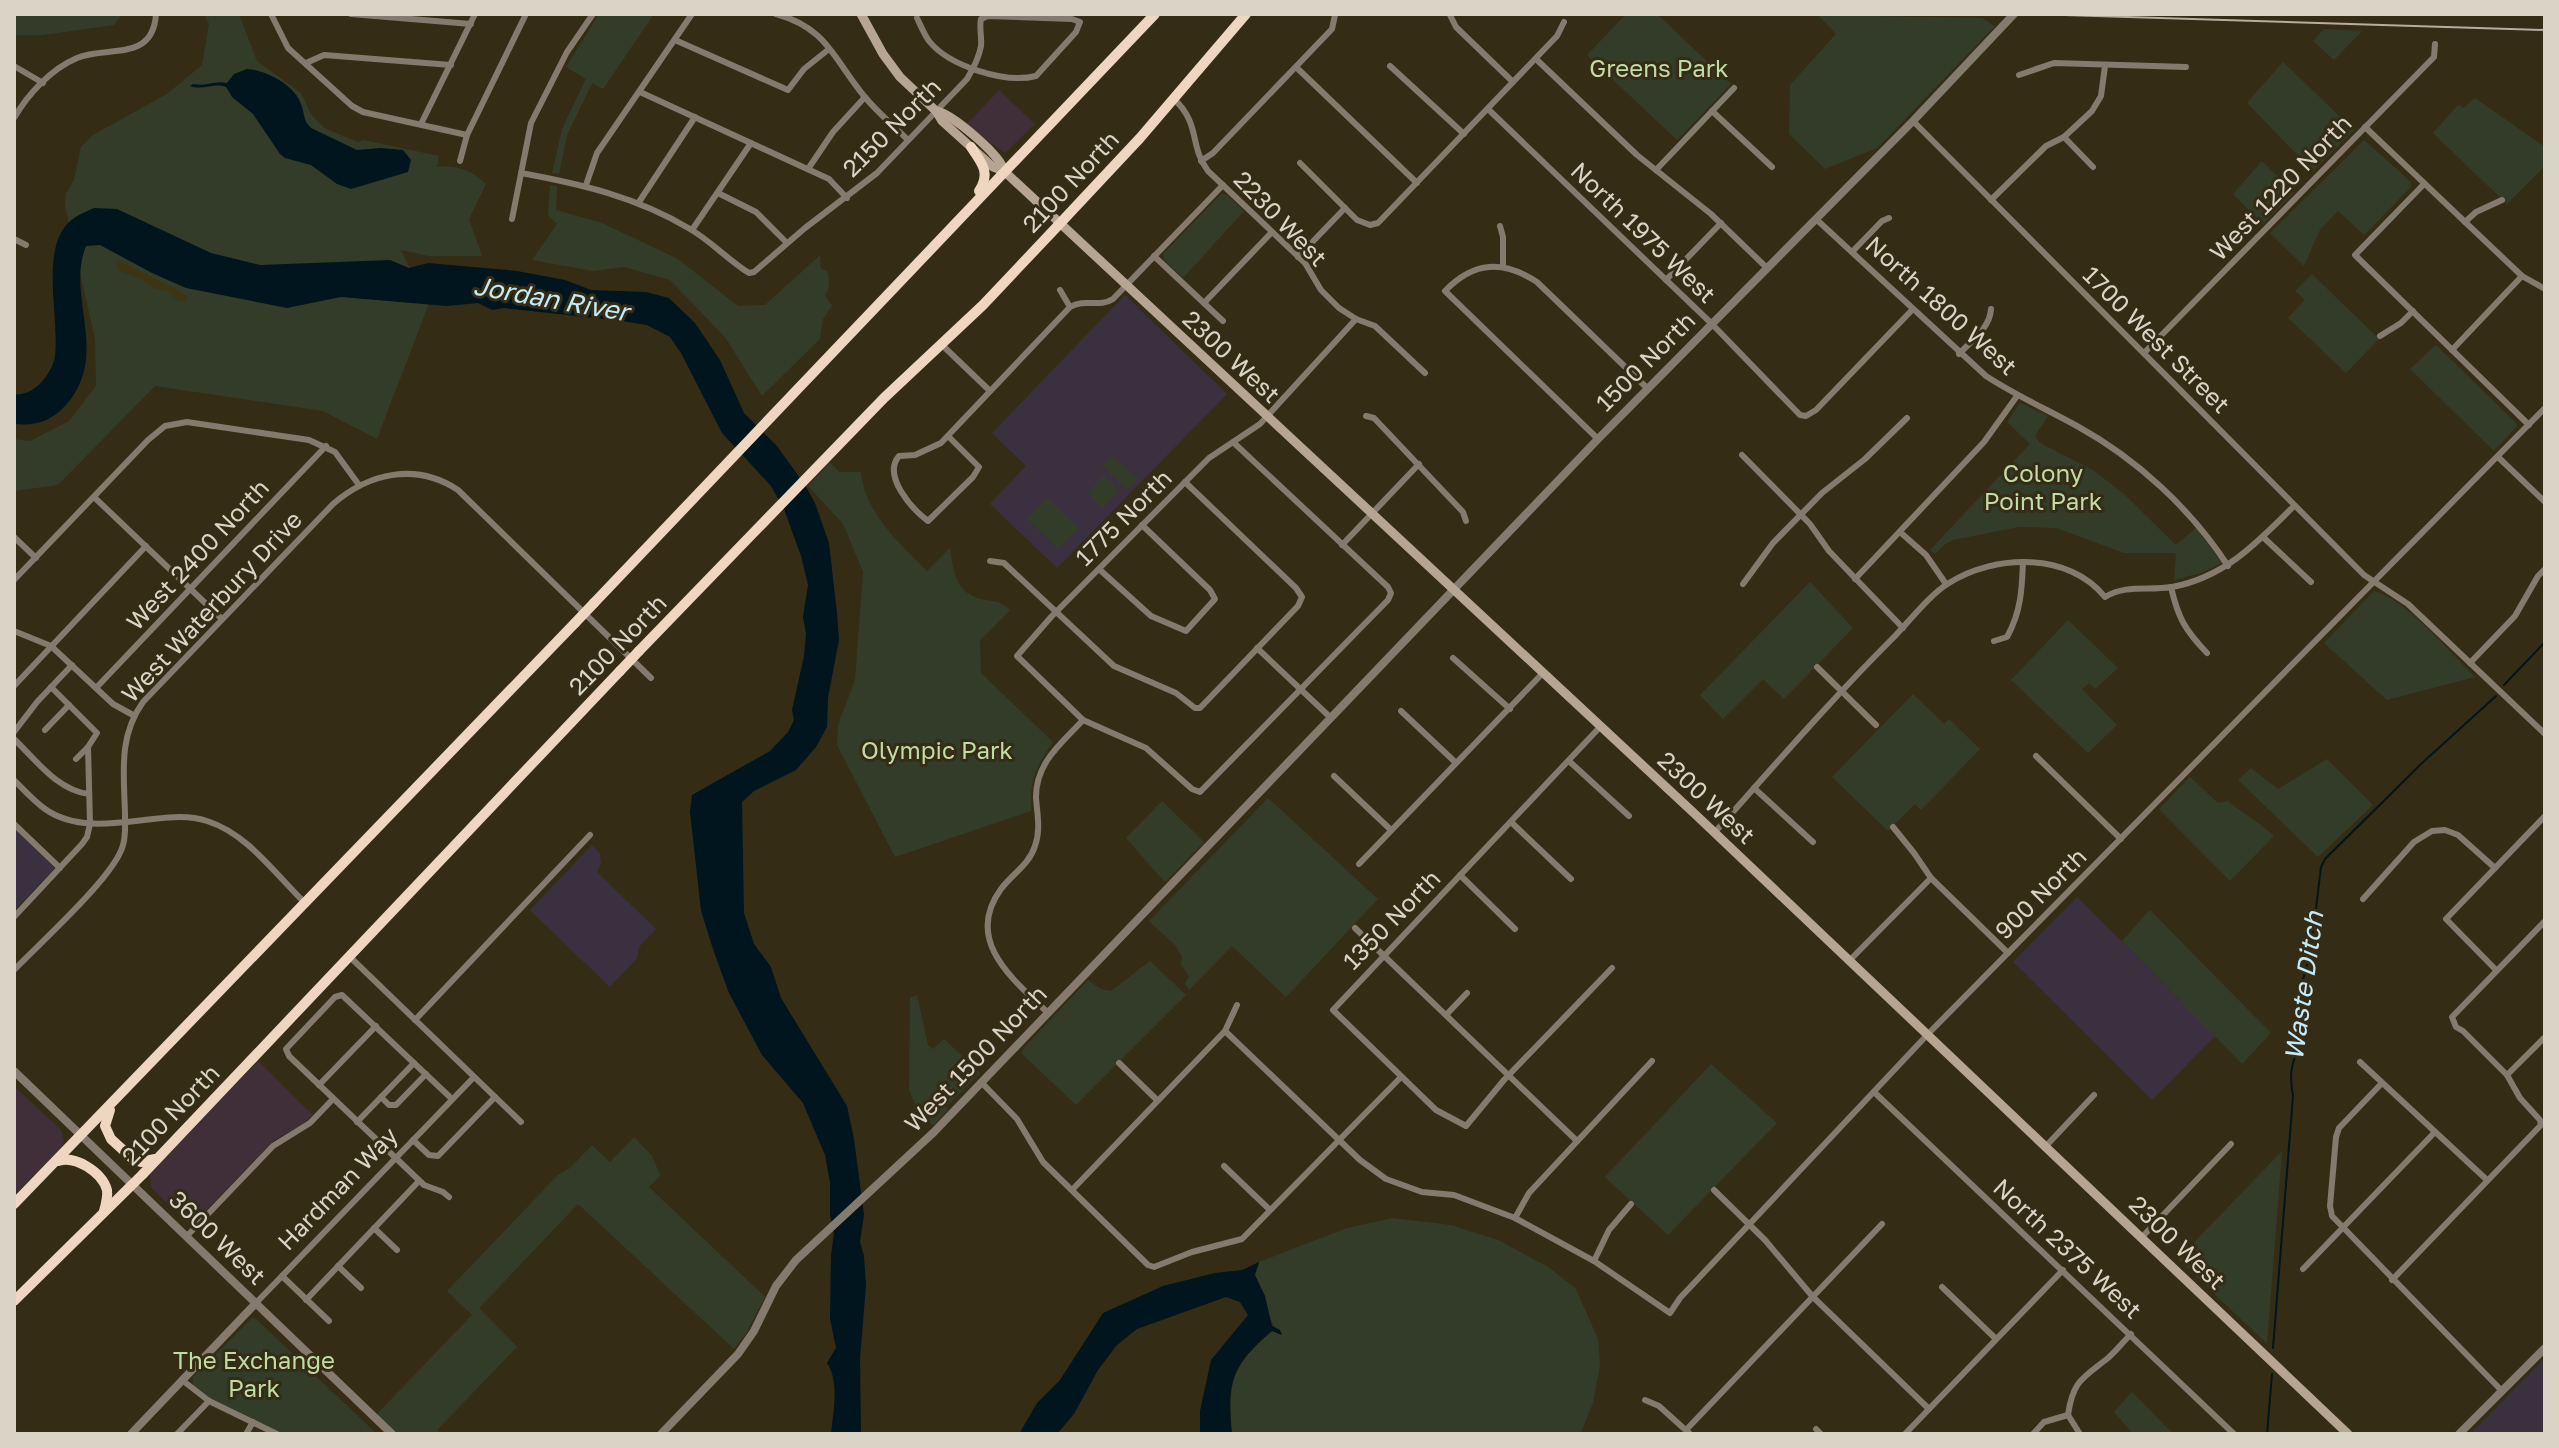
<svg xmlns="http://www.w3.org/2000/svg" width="2559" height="1448" viewBox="0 0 2559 1448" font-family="'Golos Text',sans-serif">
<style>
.commercial{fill:#402e38}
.education{fill:#3b303f}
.green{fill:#333c29}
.sand{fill:#3d3414}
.water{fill:#00151d}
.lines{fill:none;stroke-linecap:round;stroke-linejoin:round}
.stream{stroke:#00151d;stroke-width:2}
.minor{stroke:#857a6e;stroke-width:6}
.tertiary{stroke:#857a6e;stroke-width:8}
.secondary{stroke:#b7a593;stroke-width:9}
.trunk{stroke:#eed6c0;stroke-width:10}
.rail{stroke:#b5afa0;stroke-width:2}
.trunk-bridge{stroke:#eed6c0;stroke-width:10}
.labels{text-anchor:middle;stroke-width:6;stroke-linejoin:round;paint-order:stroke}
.park-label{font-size:24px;fill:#c1dba4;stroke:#352c16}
.street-label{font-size:24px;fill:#dad4c7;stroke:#352c16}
.water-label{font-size:26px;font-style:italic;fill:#c2ecfa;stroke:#352c16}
</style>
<rect width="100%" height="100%" fill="#352c16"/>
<g class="commercial">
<path d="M999 90 1035 124 1005 153 966 125Z"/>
<path d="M258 1061 313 1115 303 1124 273 1141 191 1226 151 1188 150 1174Z"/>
<path d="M14 1086 61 1130 64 1141 62 1148 14 1195Z"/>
</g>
<g class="education">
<path d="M1125 295 1227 394 1057 568 990 504 1026 466 992 433Z"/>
<path d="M14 828 55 868 14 911Z"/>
<path d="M592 845 600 854 601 864 597 872 656 929 639 947 637 958 610 987 530 910Z"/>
<path d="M2077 897 2216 1035 2152 1100 2013 962Z"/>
<path d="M2545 1358V1434H2470L2541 1362Z"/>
</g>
<g class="green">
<path d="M14 14H122L114 25 43 35H14Z"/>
<path d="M204 14H239L257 61 301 93 311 114 324 128 358 142 364 140 439 156 437 167C457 165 471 170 486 184L469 219 482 256H428L401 250 428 306 377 439 323 411 155 386 58 485 14 491V439L30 441 69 421 96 386 95 339 65 206 66 193 74 180 81 147 93 135 167 94 202 65 209 24Z"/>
<path d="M599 14H654L603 89 592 83 567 135 559 174 552 173 562 129 586 79 566 67Z"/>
<path d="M1626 14H1657L1731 84 1677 140 1587 55Z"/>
<path d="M1818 15 1982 18 1995 26 1877 148 1825 169 1789 134 1790 85 1836 34Z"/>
<path d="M2324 29 2362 31 2334 60 2313 41Z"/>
<path d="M2283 62 2354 130 2313 171 2247 103Z"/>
<path d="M2475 98 2545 147V166L2507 204 2433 133 2458 105 2464 108Z"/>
<path d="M2364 140 2411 182V187L2364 235 2338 211 2320 230 2304 266 2270 233Z"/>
<path d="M2262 161 2294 193 2263 224 2233 194Z"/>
<path d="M550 185 557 186 556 210 602 223 678 259 738 306 765 305 820 255 821 269 827 271C830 280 830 288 825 295L832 306 823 319 820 339 762 396 725 337 670 280 624 267 593 271 532 260 557 224 548 215Z"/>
<path d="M1221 194 1227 195 1244 211 1183 278 1164 260 1163 254Z"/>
<path d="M2312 274 2379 339 2346 373 2288 318 2305 300 2295 291Z"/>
<path d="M2436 345 2517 424 2516 427 2494 451 2410 369Z"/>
<path d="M2020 403 2048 416 2035 436 2040 443 2093 470 2124 494 2176 545 2196 528 2222 563 2201 573 2174 580 2176 553H2124L2056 528 2019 527 1953 540 1945 544 1935 554 1930 550 2030 444 2007 422Z"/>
<path d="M1112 455 1138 479 1127 490 1102 466Z"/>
<path d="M830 462 839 472H861C864 512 901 545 927 571L950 548C953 566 954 589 975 597 991 604 995 596 1010 610L980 641 981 673 1053 742C1035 768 1030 779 1031 811L895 857 837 745 838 725 855 680 863 572 843 524 808 486Z"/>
<path d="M1104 475 1119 491 1103 508 1087 493Z"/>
<path d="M1047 498 1078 528 1058 549 1027 519Z"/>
<path d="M1810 582 1853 628 1784 699 1763 679 1723 719 1700 695Z"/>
<path d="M2374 591C2404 598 2452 654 2475 677L2387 700 2324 643Z"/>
<path d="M2068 620 2118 668 2095 689 2089 683 2082 689 2117 725 2088 753 2011 680Z"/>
<path d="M1913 694 1944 724 1949 719 1980 749 1921 810 1915 804 1888 831 1832 777Z"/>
<path d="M2327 759 2373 805 2318 857 2238 780 2251 768 2278 789Z"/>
<path d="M2190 777 2218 803 2228 801C2244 814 2259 822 2274 836L2230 881 2159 809Z"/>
<path d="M1268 798 1378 899 1286 997 1232 946 1189 990 1185 984 1189 976 1181 965 1182 957 1175 945 1149 921Z"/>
<path d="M1162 801 1204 842 1165 882 1126 838Z"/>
<path d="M2150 910 2271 1033 2242 1064 2122 941Z"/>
<path d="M1150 961 1186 995 1076 1105 1022 1054V1050L1088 980 1101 989 1111 991Z"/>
<path d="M917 995 928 1045 933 1049 944 1039 980 1073 946 1107 948 1110 933 1126 916 1106 909 1090 910 998Z"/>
<path d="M1711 1064 1777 1123 1668 1235 1605 1177Z"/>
<path d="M634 1137 652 1156 660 1175 649 1187 765 1297 745 1335 734 1349 578 1204 479 1308 517 1347 437 1430 440 1434H396L376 1415 472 1315 447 1291 558 1175 570 1168 592 1145 610 1162Z"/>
<path d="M2282 1151 2267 1344 2178 1259Z"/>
<path d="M1392 1218 1451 1225 1498 1240 1550 1268 1576 1289 1598 1339 1600 1364 1593 1403 1580 1434H1232C1227 1382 1232 1366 1272 1331L1281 1334C1267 1322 1263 1293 1255 1275L1259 1262 1347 1228Z"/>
<path d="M252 1318 256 1319 377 1434H281L216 1403 193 1386V1377Z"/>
<path d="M2132 1392 2173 1434H2133L2114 1412Z"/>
</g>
<path class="sand" d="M120 261 180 291 187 296V302L177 300 170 292 153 288 142 280 118 270 116 264Z"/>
<g class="water">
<path d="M247 69C266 70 295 85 301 104 305 114 303 121 311 128L357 150 381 148 403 150 411 160 408 172 351 189 337 184 311 165 285 158 280 154 253 114 232 97 226 87C214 82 203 91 190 86L193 84C205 87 215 80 227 83L234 74Z"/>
<path d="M94 208 117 209 211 253 260 265 390 260 409 268 428 263 517 271 565 280 591 290 646 292 669 298 695 323 720 360 744 413 777 446 805 485 815 503 829 543 837 613 839 640 828 698 827 727 816 747 796 770 754 791 742 802 744 913 754 944 771 967 781 998 847 1106 854 1139 864 1215 860 1242 864 1256 866 1285 860 1359 861 1434H831C833 1411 840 1383 827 1363L836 1348 830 1319 831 1255 834 1234 830 1215V1183L825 1155 803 1103 762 1055 729 993 714 952 701 911 690 812 692 795 770 751 788 732 794 720 792 710 804 656 806 634 803 617 808 585 801 556 784 509 771 486 722 433 681 353 670 337 647 325 622 321 504 308 492 310 478 303 447 306 341 297 287 308 186 288 152 273 100 245 86 246C65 298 112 356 64 407 50 422 34 426 14 424V394C34 397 52 374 55 356 59 322 44 263 61 233 68 219 80 214 94 208Z"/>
<path d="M1259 1262 1255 1275 1265 1296 1272 1326 1280 1330 1282 1335 1272 1331C1231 1366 1227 1382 1232 1434H1200V1411L1211 1360 1248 1315 1240 1302 1226 1297 1137 1329 1116 1346 1098 1370 1074 1414 1057 1434H1019L1037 1403 1060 1380 1103 1313 1163 1286 1215 1273 1242 1270Z"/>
</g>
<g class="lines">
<g class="stream">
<path d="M2504 685 2545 642"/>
<path d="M2273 1348 2293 1096C2290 1080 2290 1067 2297 1052L2302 983 2311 950 2321 867 2325 859 2421 764 2496 696"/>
<path d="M2267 1434 2272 1374"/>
</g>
<g class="minor">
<path d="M271 14 288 48 352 106 363 112 467 135"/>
<path d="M351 14 471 24"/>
<path d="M776 14C827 28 833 58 864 96 877 112 893 125 908 140"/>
<path d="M1450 15 1456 27 1513 82"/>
<path d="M675 40 788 90 804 69 829 49"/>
<path d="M1536 59 1637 155 1711 214 1767 268"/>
<path d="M306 63 324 55 451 65"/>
<path d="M14 66 43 83"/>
<path d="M1390 66 1464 134"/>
<path d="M1296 67 1417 183"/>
<path d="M2019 75 2054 63 2186 67"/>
<path d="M640 92 829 179 847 198"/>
<path d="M1173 98C1202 125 1188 144 1208 171L1305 263 1321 290 1339 308 1356 319 1375 326 1425 373"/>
<path d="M1488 109 1712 324 1800 415 1806 416 1816 410 1912 310"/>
<path d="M1712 111 1772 167"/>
<path d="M14 118C28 94 51 69 77 58 107 45 153 63 156 14"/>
<path d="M1913 121 2364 575 2408 604 2545 734"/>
<path d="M421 124 475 14"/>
<path d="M2365 127 2522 276 2545 289"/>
<path d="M2064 137 2093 167"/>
<path d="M460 161 467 135 526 14"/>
<path d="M1201 161 1213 153 1332 29 1335 15"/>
<path d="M1300 163 1357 220 1370 225 1378 223 1557 36 1564 22"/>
<path d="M808 169 833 132 865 97"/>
<path d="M1656 170 1734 88"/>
<path d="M521 173C581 184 637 197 690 229 711 241 728 260 749 273L754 272 805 228 877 173 967 79C973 69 979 58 981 46 982 37 979 28 981 19L988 16 1072 19 1080 22 1076 32 1036 76C1005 84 949 66 929 41 924 34 921 26 917 18"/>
<path d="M2424 184 2355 255 2529 425"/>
<path d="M586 185 597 153 692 14"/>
<path d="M718 193 756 212 787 243"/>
<path d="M1991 200 2046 146 2064 137 2092 111 2101 96 2105 66"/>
<path d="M639 202 695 117"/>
<path d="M512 219 531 123 567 52 593 14"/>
<path d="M1816 219 1986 376C2015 395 2046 409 2077 426 2137 459 2191 509 2228 566"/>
<path d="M2465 222 2476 212 2502 200"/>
<path d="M1500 226 1503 237V265"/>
<path d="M692 230 751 143"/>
<path d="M14 239 26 245"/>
<path d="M1852 252 1882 221 1889 218"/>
<path d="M1154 256 1223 321"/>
<path d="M1298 257 1345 208"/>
<path d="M1666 280 1721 223"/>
<path d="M1060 290 1070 307"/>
<path d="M1204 303 1272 232"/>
<path d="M2380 336 2401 323 2413 311"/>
<path d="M941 344 990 391"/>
<path d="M2452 350 2522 276"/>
<path d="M2144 353 2434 57 2435 44"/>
<path d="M1959 354C1972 340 1990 328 1991 309"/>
<path d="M1366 416 1374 418 1463 512 1466 521"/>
<path d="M948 436 979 467 973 477 928 521C912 509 882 476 899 456L915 455 941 443 1070 307C1085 298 1099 308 1113 299L1223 185"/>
<path d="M1598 439 1445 291C1474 261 1503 260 1537 282L1647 388"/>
<path d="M1233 442 1388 587 1391 593 1388 600 1200 792 1192 789 1146 748 1083 720 1017 656 1051 617 1209 458 1260 424 1356 319"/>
<path d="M1742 455 1810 524 1829 551 1903 628"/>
<path d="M2498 457 2545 502"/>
<path d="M94 497 222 619"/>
<path d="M1900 532 1926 555 1946 584"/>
<path d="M14 537 36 558"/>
<path d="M2263 537 2311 582"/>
<path d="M1342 545 1419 464"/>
<path d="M990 561 1004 563 1114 666 1176 693 1195 708H1200L1298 606 1302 597 1296 588 1185 482"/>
<path d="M1099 569 1151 616 1186 631 1215 599 1210 590 1142 525"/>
<path d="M1855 579 1984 442 2017 396"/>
<path d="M14 580 148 440 165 426 187 422 309 440 335 452 359 485"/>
<path d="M1743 584 1773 543 1822 493 1865 459 1907 418"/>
<path d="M2171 587C2178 618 2185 630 2207 653"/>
<path d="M14 631 51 646 113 704 133 715"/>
<path d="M1994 641 2007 637C2021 612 2022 589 2023 562"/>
<path d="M1257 648 1331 718"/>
<path d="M1453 658 1510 709"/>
<path d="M2470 663 2515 616 2538 576 2545 569"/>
<path d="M1817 667 1876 725"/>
<path d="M14 686 146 546"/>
<path d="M96 688 326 446"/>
<path d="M1401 711 1455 762"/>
<path d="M1600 727 1333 1010 1436 1110 1466 1126 1504 1080 1612 968"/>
<path d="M45 730 69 705"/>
<path d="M14 732 37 702 72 665"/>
<path d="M14 739C36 760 57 790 89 794"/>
<path d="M2036 756 2121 839"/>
<path d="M76 759 88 747"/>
<path d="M1569 761 1629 816"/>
<path d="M1334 776 1391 830"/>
<path d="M14 780C24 790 34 801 45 809 76 831 118 823 153 819 171 817 189 815 207 821 248 834 275 874 305 903"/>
<path d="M1754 788 1813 842"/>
<path d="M1511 822 1571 879"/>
<path d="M14 824 60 868"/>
<path d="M1893 827 1914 853 1931 878 2008 953"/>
<path d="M1715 832C1773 767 1830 701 1892 639 1909 622 1929 595 1949 583 1995 554 2069 552 2105 597 2127 584 2147 591 2172 587 2225 577 2257 543 2294 506"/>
<path d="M1359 864 1542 674"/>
<path d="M1460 875 1515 929"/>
<path d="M2363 899 2414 842 2432 831 2445 830 2458 835 2495 868"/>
<path d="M14 917 82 844 87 837 90 824 88 747 97 733 51 687"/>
<path d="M1355 928 1577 1141"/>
<path d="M350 957 521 1122"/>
<path d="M1850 960 1931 878"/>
<path d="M14 970C39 944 116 875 123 845 126 835 125 825 125 814 124 773 118 737 143 702L333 504C369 473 416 462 458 490L651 678"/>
<path d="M2496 970 2446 919 2545 816"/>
<path d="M1048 1013C1014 980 963 941 1001 889 1013 873 1029 865 1035 846 1041 829 1037 814 1036 797 1036 762 1062 743 1083 720"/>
<path d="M1446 1015 1467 993"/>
<path d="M415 1020 590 835"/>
<path d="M1225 1031 1360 1160 1386 1179 1422 1192 1454 1195 1515 1218 1594 1261 1670 1313 1680 1298 1928 1034 2545 408"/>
<path d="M2360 1062 2487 1180"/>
<path d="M1119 1063 1157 1100"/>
<path d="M2507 1075 2545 1037"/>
<path d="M981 1082 1017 1119 1043 1162 1148 1265 1154 1267 1192 1252 1242 1239 1401 1077"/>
<path d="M2382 1083 2339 1128 2336 1137 2330 1206 2332 1216 2502 1391"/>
<path d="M319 1085 376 1026"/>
<path d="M1874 1092 2234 1434"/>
<path d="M381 1097 389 1105H396L426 1074"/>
<path d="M357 1122 414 1063"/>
<path d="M413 1140 429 1155 438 1156 495 1097"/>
<path d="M2046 1146 2094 1095"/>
<path d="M1224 1166 1270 1210"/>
<path d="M1072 1190 1225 1031 1237 1005"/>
<path d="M1714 1190 1765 1240 1813 1297 1929 1409"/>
<path d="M449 1197 443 1192 424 1185 289 1056 286 1049 335 997 342 995 452 1099"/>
<path d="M1515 1218 1529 1193 1652 1061"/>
<path d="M374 1228 397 1250"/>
<path d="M186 1237 273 1146 310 1123 333 1099"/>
<path d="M2142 1237 2231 1144"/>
<path d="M1594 1261 1609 1230 1631 1204"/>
<path d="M338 1266 361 1288"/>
<path d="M2303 1269 2435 1132"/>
<path d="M282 1276 329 1321"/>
<path d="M2392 1280 2541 1125 2540 1120 2520 1098 2507 1075 2463 1031 2456 1027 2452 1017 2545 921"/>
<path d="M1942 1287 1996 1339"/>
<path d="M306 1300 419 1181"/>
<path d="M256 1303 474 1077"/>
<path d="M182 1380 209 1401 277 1434"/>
<path d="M1645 1400 1659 1406 1690 1434"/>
<path d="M2068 1415C2073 1380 2083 1378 2108 1358 2116 1351 2123 1342 2131 1334"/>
<path d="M2068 1415 2080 1434"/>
<path d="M1816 1429 1821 1434"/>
<path d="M1686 1430 1882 1224"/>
<path d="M177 1434 209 1401"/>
<path d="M246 1434 253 1422"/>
<path d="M1905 1434 2063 1270"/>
<path d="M2033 1434 2044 1422 2068 1415"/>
</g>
<g class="tertiary">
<path d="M14 1071 392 1434"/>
<path d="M131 1434 256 1303"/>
<path d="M661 1434 738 1354 754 1331 776 1286 796 1260 934 1132 1598 439 1913 121 2014 14"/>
<path d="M2459 1434 2545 1348"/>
</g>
<g class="secondary">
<path d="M861 14 883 54 900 77 936 111 942 121 993 167 1004 171 1696 815 2348 1434"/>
<path d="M936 111C951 113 1002 156 1004 171"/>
</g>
<g class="trunk">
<path d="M971 147C982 163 991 173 979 191"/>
<path d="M594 603 1155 14"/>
<path d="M639 651 884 398 983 305 1051 233 1140 138 1246 14"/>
<path d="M110 1110 105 1126 111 1139 134 1160 141 1162 155 1159"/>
<path d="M58 1161C75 1155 102 1172 107 1190 108 1197 106 1204 104 1211"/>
<path d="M14 1204 575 623"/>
<path d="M14 1301 142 1175 620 671"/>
</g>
<path class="rail" d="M2032 14 2545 30"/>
<g class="trunk-bridge">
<path d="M575 623 594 603"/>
<path d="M620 671 639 651"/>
</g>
</g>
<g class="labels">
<g class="park-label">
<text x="1659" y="77">Greens Park</text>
<text x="2043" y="482">Colony<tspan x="2043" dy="28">Point Park</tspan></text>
<text x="937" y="759">Olympic Park</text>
<text x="254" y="1369">The Exchange<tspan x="254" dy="28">Park</tspan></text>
</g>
<g class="street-label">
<text transform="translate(892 128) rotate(-45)" y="8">2150 North</text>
<text transform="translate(1071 182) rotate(-47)" y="8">2100 North</text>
<text transform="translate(2281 188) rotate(-46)" y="8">West 1220 North</text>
<text transform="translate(1280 219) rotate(46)" y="8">2230 West</text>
<text transform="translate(1643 233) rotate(44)" y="8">North 1975 West</text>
<text transform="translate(1941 306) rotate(42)" y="8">North 1800 West</text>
<text transform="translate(2156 340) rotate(45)" y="8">1700 West Street</text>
<text transform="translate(1231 357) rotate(43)" y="8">2300 West</text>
<text transform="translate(1646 362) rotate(-45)" y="8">1500 North</text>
<text transform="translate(1124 518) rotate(-45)" y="8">1775 North</text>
<text transform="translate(198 555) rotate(-47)" y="8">West 2400 North</text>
<text transform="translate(212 607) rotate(-47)" y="8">West Waterbury Drive</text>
<text transform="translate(618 645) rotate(-46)" y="8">2100 North</text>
<text transform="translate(1706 798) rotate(43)" y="8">2300 West</text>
<text transform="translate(2041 894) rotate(-45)" y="8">900 North</text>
<text transform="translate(1392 920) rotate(-46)" y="8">1350 North</text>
<text transform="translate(976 1059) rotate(-46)" y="8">West 1500 North</text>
<text transform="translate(171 1115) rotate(-46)" y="8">2100 North</text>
<text transform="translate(338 1189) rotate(-46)" y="8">Hardman Way</text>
<text transform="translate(217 1238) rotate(44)" y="8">3600 West</text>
<text transform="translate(2177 1243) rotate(44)" y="8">2300 West</text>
<text transform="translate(2067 1249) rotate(43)" y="8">North 2375 West</text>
</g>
<g class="water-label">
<text transform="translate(551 299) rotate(10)" y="9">Jordan River</text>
<text transform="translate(2304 986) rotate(-82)" y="9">Waste Ditch</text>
</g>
</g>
<rect width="2559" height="1448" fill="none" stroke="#dad4c7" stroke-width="32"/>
</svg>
